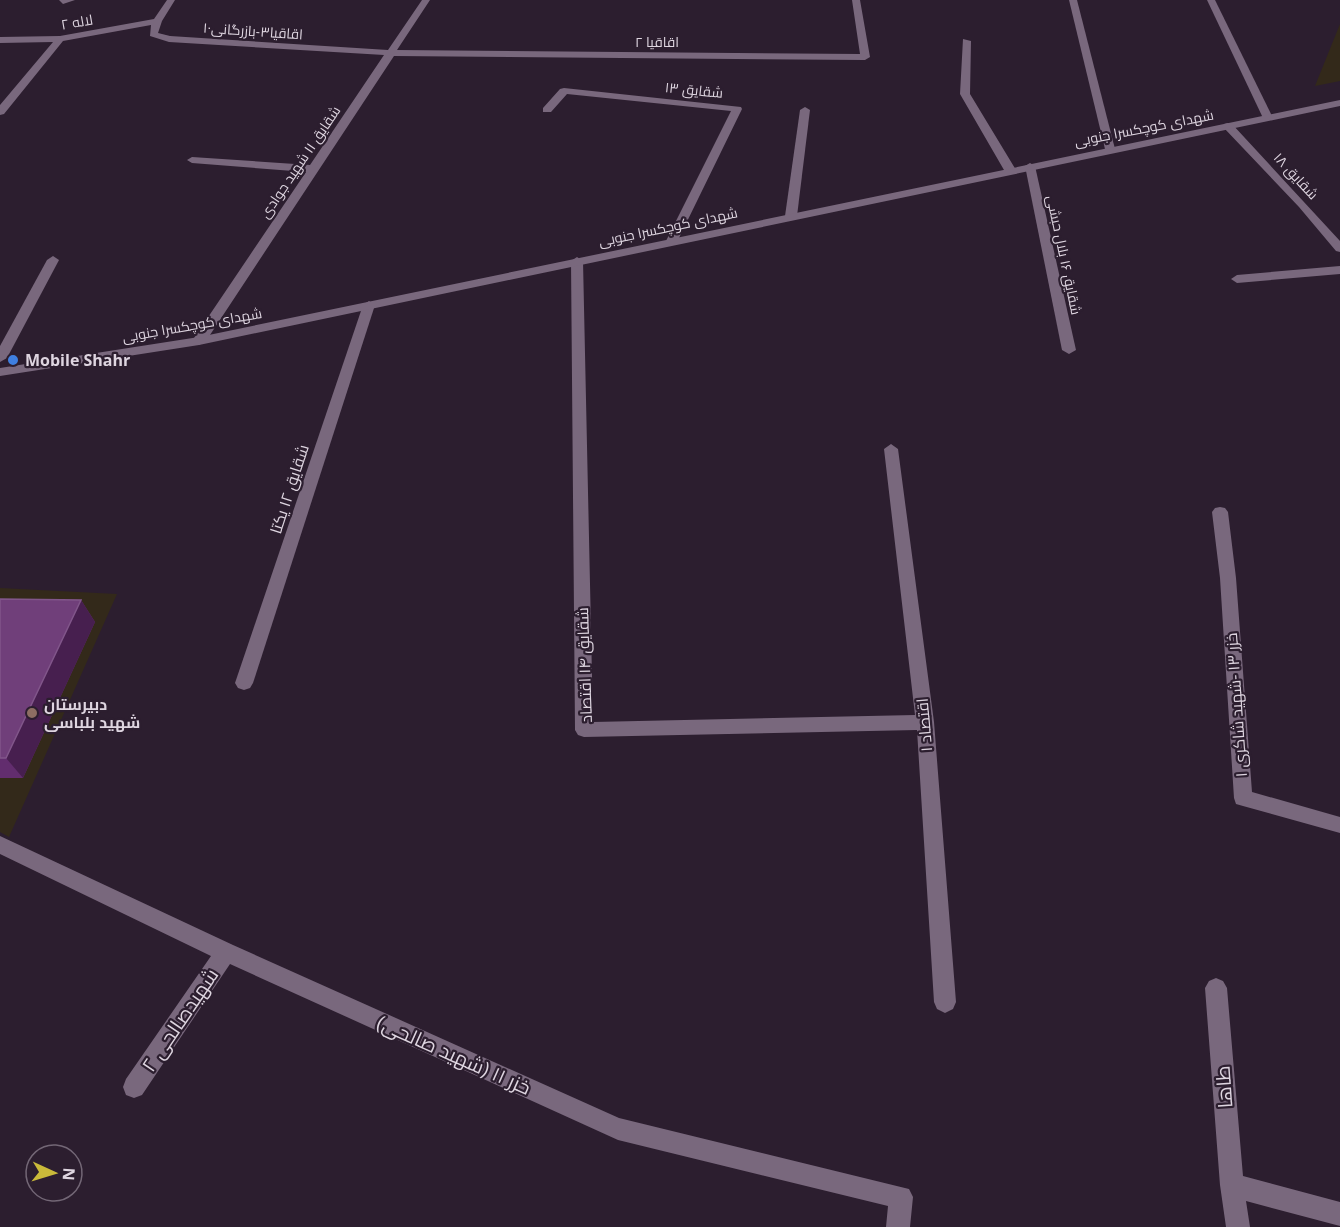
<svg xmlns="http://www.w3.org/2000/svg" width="1340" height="1227" viewBox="0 0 1340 1227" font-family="'Open Sans',Cairo,sans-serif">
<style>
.education{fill:#33291a}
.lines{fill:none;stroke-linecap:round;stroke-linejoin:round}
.minor{fill:#79687d;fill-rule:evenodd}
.secondary{fill:#79687d;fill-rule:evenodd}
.wall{fill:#622d6e}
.shaded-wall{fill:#471f4f}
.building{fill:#703f7a;stroke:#81568a;stroke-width:1.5}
.shop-dot{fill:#3f7fe0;stroke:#2c1e2f;stroke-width:2}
.education-dot{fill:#8d6e63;stroke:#2c1e2f;stroke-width:2}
.labels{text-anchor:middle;stroke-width:4.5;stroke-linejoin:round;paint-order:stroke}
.far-street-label{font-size:14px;fill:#ded5e0;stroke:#2c1e2f}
.poi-label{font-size:16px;font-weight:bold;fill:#ded5e0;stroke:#2c1e2f;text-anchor:start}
.street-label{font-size:16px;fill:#ded5e0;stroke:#2c1e2f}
.near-street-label{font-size:20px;fill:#ded5e0;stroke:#2c1e2f}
</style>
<rect width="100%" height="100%" fill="#2c1e2f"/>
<g class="education">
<path d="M1340 24V81L1315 86Z"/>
<path d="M0 588 117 594 9 837 0 832Z"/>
</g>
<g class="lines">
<g class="minor">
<path d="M59 0H75L63 4Z"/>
<path d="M167 0H175L162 21 158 33 170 36 388 50 422 0H430L397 50 860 54 852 0H860L870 57 865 60 394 56 206 341 199 345 192 341 306 172 192 163 187 160 192 157 310 165 384 55 169 42 150 36 151 25 63 41 4 114 0 115V105L53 42 0 43V37L60 36 154 19Z"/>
<path d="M1069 0H1077L1115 149 1114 151 1110 152 1105 149Z"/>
<path d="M1207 0H1215L1273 118 1272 120 1263 118Z"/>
<path d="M963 39 971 41 970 94 1016 170 1014 172 1010 173 1004 170 960 94Z"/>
<path d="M564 88 741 107 742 109 676 244H668L666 241 731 111 567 94 551 112H543V108L560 89Z"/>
<path d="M805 107 810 110 797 216 791 219 785 216 800 110Z"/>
<path d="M1228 123 1232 124 1340 241V252L1336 251 1299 207 1224 128V124Z"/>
<path d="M1030 163 1035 166 1076 350 1069 354 1062 350 1025 166Z"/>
<path d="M53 256 59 260 7 358 0 362V346L47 260Z"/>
<path d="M577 257 583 261 593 722 915 715 884 449 891 444 898 449 934 722 956 1002 953 1009 945 1013 937 1009 934 1002 917 730 584 737 578 735 575 730 571 261Z"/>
<path d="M1340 266V274L1237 283 1231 279 1237 275Z"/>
<path d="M369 301 375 305 253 683 250 688 244 690 238 688 235 683 363 305Z"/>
<path d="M1220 507 1225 508 1228 512 1236 578 1252 792 1340 817V833L1243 806 1236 804 1234 798 1220 578 1212 512 1215 508Z"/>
<path d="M0 836 233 945 619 1118 909 1189 913 1197 910 1227H886L888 1206 618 1140 230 964 142 1095 134 1098 126 1095 123 1087 126 1079 211 956 0 854Z"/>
<path d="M1216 978 1223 981 1227 988 1243 1176 1340 1202V1226L1246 1201 1250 1227H1226L1220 1185 1205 988 1209 981Z"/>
</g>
<path class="secondary" d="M1340 100V106L199 345 0 376V368L199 337Z"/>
</g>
<path class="wall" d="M0 599 81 600 95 622 23 778H0Z"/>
<path class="shaded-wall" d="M81 600 95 622 23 778 6 758Z"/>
<path class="building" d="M0 599 81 600 6 758H0Z"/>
<circle class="shop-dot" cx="13" cy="360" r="6"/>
<circle class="education-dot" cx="32" cy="713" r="6"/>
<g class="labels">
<g class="far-street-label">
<text transform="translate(77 22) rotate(-10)" y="5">لاله ۲</text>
<text transform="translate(253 31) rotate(4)" y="5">اقاقیا۳-بازرگانی۱۰</text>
<text x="657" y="47">اقاقیا ۲</text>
<text transform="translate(694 90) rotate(6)" y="5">شقایق ۱۳</text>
<text transform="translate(1144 128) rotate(-11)" y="5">شهدای کوچکسرا جنوبی</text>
<text transform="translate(300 162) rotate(-56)" y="5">شقایق ۱۱ شهید جوادی</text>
<text transform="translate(1296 176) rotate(47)" y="5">شقایق ۱۸</text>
<text transform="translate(668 227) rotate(-12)" y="5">شهدای کوچکسرا جنوبی</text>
<text transform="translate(1064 255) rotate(78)" y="5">شقایق ۱۶ بلال حبشی</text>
<text transform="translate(192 325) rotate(-10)" y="5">شهدای کوچکسرا جنوبی</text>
</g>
<g class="poi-label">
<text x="25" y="366">Mobile Shahr</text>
<text x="44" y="710">دبیرستان<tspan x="44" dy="18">شهید بلباسی</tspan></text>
</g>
<g class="street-label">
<text transform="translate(289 489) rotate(-72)" y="6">شقایق ۱۲ یکتا</text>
<text transform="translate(584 665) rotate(-92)" y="6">شقایق ۱۴ اقتصاد</text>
<text transform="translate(1236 705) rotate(-94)" y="6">خزر ۱۳ -شهید شاکری ۱</text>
<text transform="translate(924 725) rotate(-95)" y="6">اقتصاد ۱</text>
</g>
<g class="near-street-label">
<text transform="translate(180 1020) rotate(-56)" y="7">شهیدصالحی ۲</text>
<text transform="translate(454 1055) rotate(24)" y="7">خزر ۱۱ (شهید صالحی)</text>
<text transform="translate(1224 1087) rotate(-94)" y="7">طاها</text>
</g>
</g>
<g transform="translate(54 1173) rotate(94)"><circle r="28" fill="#2c1e2f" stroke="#736776" stroke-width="1.5"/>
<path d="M0-4.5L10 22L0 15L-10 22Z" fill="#caba3a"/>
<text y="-9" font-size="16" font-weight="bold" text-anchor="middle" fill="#ded5e0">N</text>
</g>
</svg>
